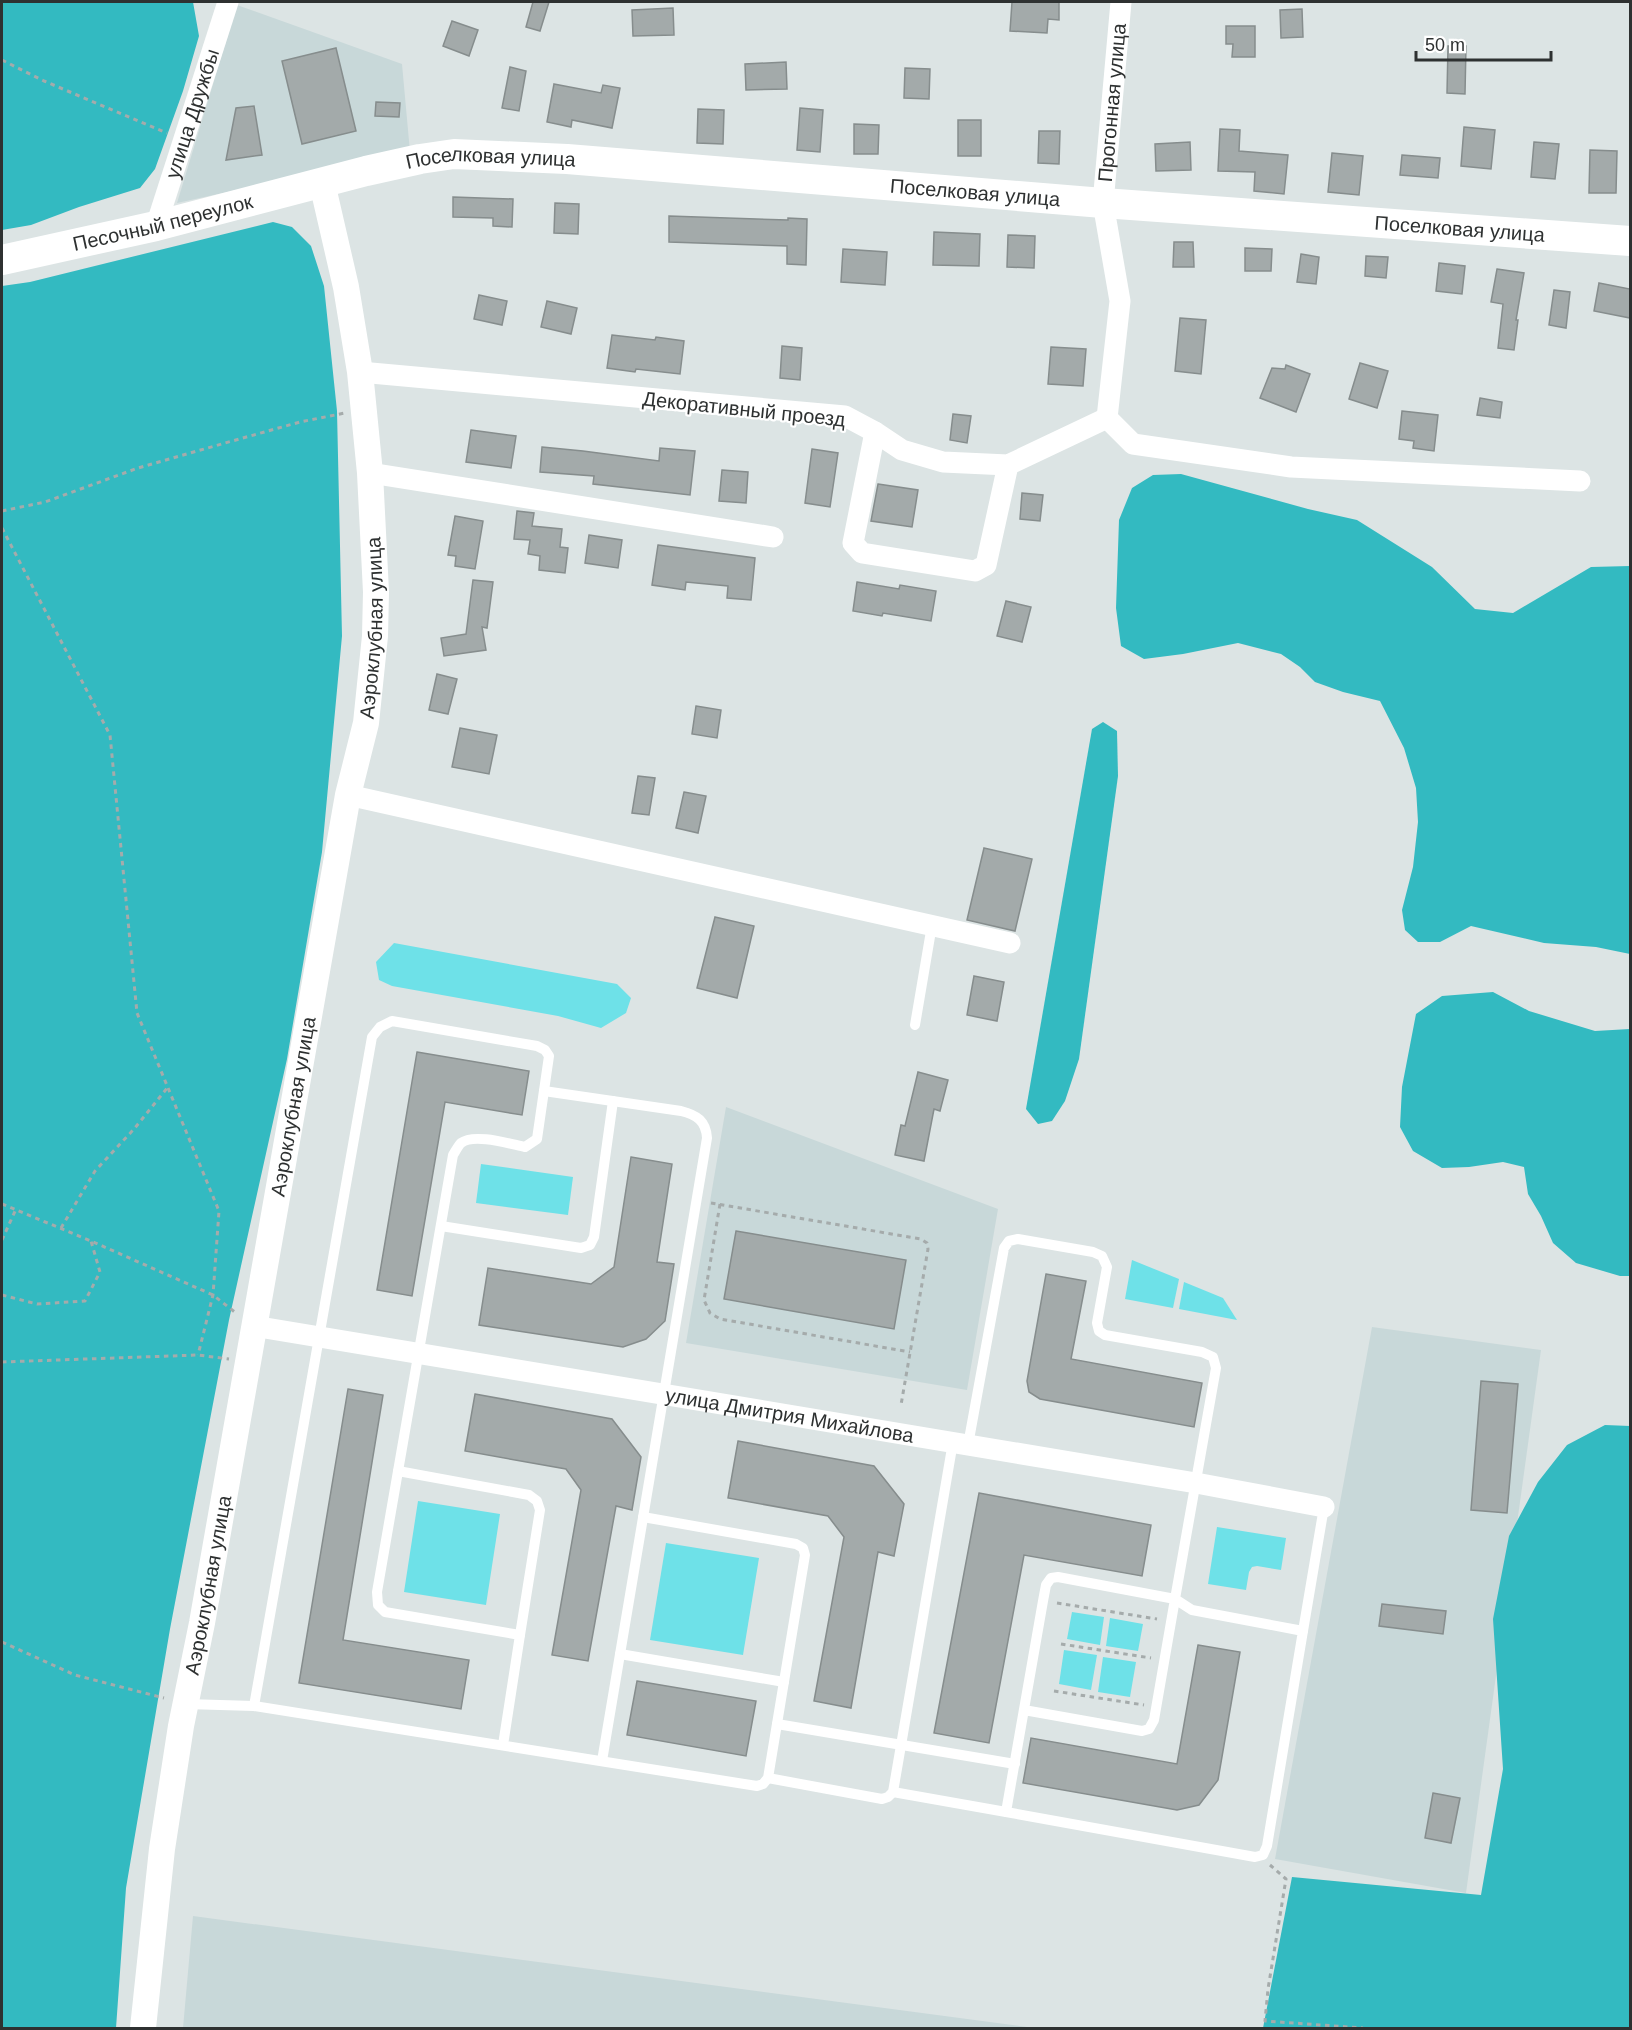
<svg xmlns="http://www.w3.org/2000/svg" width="1632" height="2030" viewBox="0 0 1632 2030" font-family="Arial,sans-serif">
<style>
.built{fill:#c8d8d9}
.green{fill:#6ee1e8}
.forest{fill:#33bac1}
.building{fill:#a3aaaa;stroke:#868d8d;stroke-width:1.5}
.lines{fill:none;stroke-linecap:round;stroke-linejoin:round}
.path{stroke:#a5abab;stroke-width:3;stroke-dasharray:4.5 4.5;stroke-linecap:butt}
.service{stroke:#fff;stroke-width:10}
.minor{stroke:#fff;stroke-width:21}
.tertiary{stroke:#fff;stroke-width:26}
.secondary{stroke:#fff;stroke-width:30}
.labels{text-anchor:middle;stroke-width:4.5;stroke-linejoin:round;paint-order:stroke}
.street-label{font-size:20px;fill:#2e3131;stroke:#fff}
</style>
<rect width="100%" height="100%" fill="#dce4e4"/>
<g class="built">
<path d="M237 5 402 64 410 152 177 203Z"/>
<path d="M726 1107 998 1209 967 1390 686 1343Z"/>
<path d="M1372 1327 1541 1350 1466 1893 1275 1859Z"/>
<path d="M193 1916 1035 2028H183Z"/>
</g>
<g class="green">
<path d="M394 943 617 984 631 998 626 1013 601 1028 558 1016 392 986 379 980 376 962Z"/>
<path d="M481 1164 573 1177 568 1215 476 1203Z"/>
<path d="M1132 1260 1179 1279 1173 1308 1125 1299Z"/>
<path d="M1184 1282 1223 1298 1237 1320 1179 1309Z"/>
<path d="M418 1501 500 1514 486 1605 404 1592Z"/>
<path d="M1217 1527 1286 1538 1281 1570 1257 1566 1252 1567 1249 1572 1246 1590 1208 1584Z"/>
<path d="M666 1543 759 1558 743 1655 650 1640Z"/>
<path d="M1072 1612 1104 1617 1100 1645 1067 1639Z"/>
<path d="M1110 1618 1143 1624 1138 1651 1106 1646Z"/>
<path d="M1064 1650 1097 1655 1091 1690 1059 1684Z"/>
<path d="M1103 1657 1136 1662 1130 1697 1098 1692Z"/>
</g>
<g class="forest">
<path d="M2 2H193L199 36 183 91 155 169 140 188 79 207 31 225 2 230Z"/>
<path d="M273 222 292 227 311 246 324 286 337 411 342 636 322 852 287 1059 229 1320 170 1629 126 1888 116 2028H2V286L30 282Z"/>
<path d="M1181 474 1308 509 1357 520 1432 567 1475 609 1513 613 1591 567 1630 566V954L1596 947 1544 943 1471 926 1440 942H1418L1405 930 1402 910 1413 867 1418 822 1416 788 1404 748 1380 701 1343 692 1315 682 1300 667 1281 654 1238 643 1183 654 1144 659 1121 646 1116 608 1119 520 1132 488 1153 475Z"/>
<path d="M1103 722 1117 731 1118 776 1079 1059 1065 1101 1052 1121 1038 1124 1026 1109 1092 729Z"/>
<path d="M1493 992 1529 1011 1595 1031 1630 1029V1276H1620L1576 1263 1553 1243 1541 1216 1528 1194 1524 1167 1503 1162 1469 1167 1442 1168 1413 1151 1400 1127 1402 1087 1416 1014 1442 996Z"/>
<path d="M1605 1425 1630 1426V2028H1263L1292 1877 1481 1895 1503 1769 1493 1619 1509 1536 1538 1482 1567 1445Z"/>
</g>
<g class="building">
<path d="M533 2H549L540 31 526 27Z"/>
<path d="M1012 2H1059V20L1048 19 1047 33 1010 31Z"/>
<path d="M673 8 674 35 633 36 632 10Z"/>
<path d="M1302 9 1303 37 1281 38 1280 10Z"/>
<path d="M452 21 478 30 469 56 443 46Z"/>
<path d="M1226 26H1255V57H1232L1233 44H1226Z"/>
<path d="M1448 46H1466L1465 94 1447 93Z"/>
<path d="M336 48 356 131 302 144 282 61Z"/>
<path d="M786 62 787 89 746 90 745 64Z"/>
<path d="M510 67 526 71 519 111 502 108Z"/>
<path d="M905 68 930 69 929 99 904 98Z"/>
<path d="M554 84 601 93 603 85 620 88 612 128 572 120 571 127 547 122Z"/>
<path d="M376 102 400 103 399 117 375 116Z"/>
<path d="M254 106 262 155 226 160 236 108Z"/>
<path d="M800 108 823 110 820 152 797 150Z"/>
<path d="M698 109 724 110 723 144 697 143Z"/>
<rect x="958" y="120" width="23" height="36"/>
<path d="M854 124 879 125 878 154H854Z"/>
<path d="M1464 127 1495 130 1491 169 1461 166Z"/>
<path d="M1220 129 1240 130 1239 151 1288 155 1284 194 1254 191 1255 172 1218 171Z"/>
<path d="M1039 131H1060L1059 164 1038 163Z"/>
<path d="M1190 142 1191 170 1156 171 1155 144Z"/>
<path d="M1534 142 1559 144 1555 179 1531 177Z"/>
<path d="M1590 150 1617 151 1616 193H1589Z"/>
<path d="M1332 153 1363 156 1359 195 1328 192Z"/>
<path d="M1402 155 1440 158 1438 178 1400 175Z"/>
<path d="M453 197 513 199 512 227 493 226V218L453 217Z"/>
<path d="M555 203 579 204 578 234 554 233Z"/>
<path d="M669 216 788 220V218L807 219 806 265 787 264V246L669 242Z"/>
<path d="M934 232 980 234 979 266 933 265Z"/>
<path d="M1008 235 1035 236 1034 268 1007 267Z"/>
<path d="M1174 242H1193L1194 267H1173Z"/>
<path d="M1245 248 1272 249 1271 271H1245Z"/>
<path d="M843 249 887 252 885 285 841 282Z"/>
<path d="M1301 254 1319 257 1316 284 1297 282Z"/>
<path d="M1366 256 1388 257 1386 278 1365 276Z"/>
<path d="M1439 263 1465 266 1462 294 1436 291Z"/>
<path d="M1497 269 1524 273 1516 320H1518L1514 350 1498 348 1503 304 1491 302Z"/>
<path d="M1599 283 1630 289V318L1594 311Z"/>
<path d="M1554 290 1570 292 1566 328 1549 325Z"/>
<path d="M479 295 507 301 502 325 474 319Z"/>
<path d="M547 301 577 308 571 334 541 327Z"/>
<path d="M1180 318 1206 320 1201 374 1175 371Z"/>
<path d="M612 335 655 340 656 337 684 341 680 374 636 369 635 372 607 368Z"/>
<path d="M782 346 802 348 800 380 780 378Z"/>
<path d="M1051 347 1086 349 1083 386 1048 384Z"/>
<path d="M1360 363 1388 371 1377 408 1349 399Z"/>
<path d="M1286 365 1310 374 1296 412 1260 398 1272 368 1285 369Z"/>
<path d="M1480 398 1502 402 1500 418 1477 415Z"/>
<path d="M1402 411 1438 415 1434 451 1413 448 1414 441 1399 439Z"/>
<path d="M953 414 971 416 967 443 950 440Z"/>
<path d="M471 430 516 436 511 468 466 462Z"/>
<path d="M542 447 583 451 659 461 660 448 695 451 690 495 593 484 594 476 540 472Z"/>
<path d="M812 449 838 453 830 507 805 503Z"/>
<path d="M722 470 748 472 746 503 719 501Z"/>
<path d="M878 484 918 490 912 527 871 521Z"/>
<path d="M1022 493 1043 495 1040 521 1020 519Z"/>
<path d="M517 511 534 513 532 526 562 529 560 547 568 548 565 573 539 570 540 556 528 554 530 540 514 539Z"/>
<path d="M455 516 483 521 475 569 455 566 456 556 448 555Z"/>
<path d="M589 535 622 540 618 568 585 563Z"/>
<path d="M658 545 755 558 751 600 727 598 728 586 686 582 685 590 652 585Z"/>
<path d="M473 580 493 582 487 628 482 627 486 650 444 656 441 638 466 634Z"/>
<path d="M857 582 899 589 900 585 936 591 931 621 883 613 882 616 853 611Z"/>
<path d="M1006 601 1031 607 1022 642 997 636Z"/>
<path d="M437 674 457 679 448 714 429 710Z"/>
<path d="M696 706 721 710 717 738 692 734Z"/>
<path d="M460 728 497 735 489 774 452 767Z"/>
<path d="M638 776 655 778 649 815 632 813Z"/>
<path d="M684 792 706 796 698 833 676 828Z"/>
<path d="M984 848 1032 859 1015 931 967 920Z"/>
<path d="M715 917 754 926 737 998 697 988Z"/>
<path d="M974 976 1004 982 997 1021 967 1015Z"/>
<path d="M417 1052 529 1071 522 1115 445 1102 412 1296 377 1290Z"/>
<path d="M918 1072 948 1080 940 1111 934 1109 924 1161 895 1155 901 1125 905 1126Z"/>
<path d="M631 1157 672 1164 657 1262 674 1264 665 1321 646 1339 623 1347 479 1325 488 1268 591 1284 614 1267Z"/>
<path d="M736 1231 906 1260 894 1329 724 1299Z"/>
<path d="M1046 1274 1086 1281 1071 1359 1202 1383 1194 1427 1040 1399 1029 1392 1027 1381Z"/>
<path d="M1481 1381 1518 1384 1507 1513 1471 1510Z"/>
<path d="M348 1389 383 1395 343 1640 469 1660 461 1709 299 1683Z"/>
<path d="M475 1394 612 1419 641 1457 632 1510 616 1506 588 1661 552 1655 581 1490 566 1469 465 1451Z"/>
<path d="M738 1441 874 1466 904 1504 894 1556 878 1552 851 1708 814 1701 844 1537 828 1516 728 1498Z"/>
<path d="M979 1493 1151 1525 1142 1576 1024 1555 989 1743 934 1733Z"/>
<path d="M1382 1604 1446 1611 1443 1634 1379 1626Z"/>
<path d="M1198 1645 1240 1652 1218 1780 1199 1805 1177 1810 1023 1783 1031 1738 1177 1764Z"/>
<path d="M637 1681 756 1701 746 1756 627 1735Z"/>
<path d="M1433 1793 1460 1798 1451 1843 1425 1838Z"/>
</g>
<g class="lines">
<g class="path">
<path d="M2 60 44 81 167 133"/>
<path d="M2 511 45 502 138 468 225 443 300 422 345 413"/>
<path d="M2 528 110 735 137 1013 219 1211 213 1295 198 1355"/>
<path d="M711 1203 921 1239 927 1243 928 1249 901 1405"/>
<path d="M2 1204 91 1241 213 1295 236 1313"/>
<path d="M720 1204 704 1300 710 1313 720 1319 910 1352"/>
<path d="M61 1228 95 1171 134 1129 168 1087"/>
<path d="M2 1240 16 1209"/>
<path d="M2 1295 37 1304 85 1301 100 1272 91 1241"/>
<path d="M2 1362 198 1355 229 1359"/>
<path d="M1057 1603 1157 1619"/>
<path d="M2 1642 75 1675 164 1698"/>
<path d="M1061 1644 1151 1658"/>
<path d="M1054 1691 1144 1705"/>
<path d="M1270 1865 1286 1879 1268 1989 1265 2021 1363 2028"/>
</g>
<g class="service">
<path d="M915 1025 932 925"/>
<path d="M544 1091 681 1111C697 1115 706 1121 707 1138L602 1761"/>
<path d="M441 1226 581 1248 590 1245 594 1237 613 1101"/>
<path d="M968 1445 1004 1248 1009 1241 1018 1239 1093 1252 1102 1256 1107 1267 1097 1323 1099 1331 1105 1335 1202 1352 1213 1357 1216 1368 1175 1599 1058 1577 1051 1578 1046 1585 1043 1601 1006 1812 1255 1857 1263 1855 1267 1846 1303 1631 1192 1610 1175 1599 1154 1720 1149 1729 1142 1731 1024 1710"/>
<path d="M398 1471 529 1495 537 1501 540 1510 520 1635"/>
<path d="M1303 1631 1324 1507"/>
<path d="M620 1654 784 1682"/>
<path d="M186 1704 254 1706 757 1786 763 1784 768 1778 805 1555 803 1548 796 1544 643 1517"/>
<path d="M254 1706 372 1037 380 1027 392 1021 537 1046 545 1050 549 1056 537 1139 525 1147C510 1144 474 1133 461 1143 458 1146 455 1152 453 1155L377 1592 378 1605 385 1612 520 1635 503 1745"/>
<path d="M777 1724 1015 1764"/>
<path d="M768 1778 882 1799 888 1797 893 1792 953 1442"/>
<path d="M893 1792 1006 1812"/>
</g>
<g class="minor">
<path id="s1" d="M156 226 228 2"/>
<path d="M360 372 845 416 875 432 902 450 943 462 1008 465 1107 418"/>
<path d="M1107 418 1133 444 1291 467 1580 481"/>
<path id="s2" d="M1107 418 1120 301 1103 203 1121 2"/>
<path d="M875 432 853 543 862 553 975 571 986 565 1008 465"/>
<path d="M370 473 773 537"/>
<path d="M348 795 1010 943"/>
<path id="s3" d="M254 1326 1196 1483 1324 1507"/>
</g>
<path class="tertiary" id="s4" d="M143 2028 162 1849 181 1726 202 1623 348 795 366 723 375 636 376 592 370 473 360 372 346 287 322 183"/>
<path class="secondary" id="s5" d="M2 260 156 226 366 171 420 159 454 154 567 159 1103 203 1630 241"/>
</g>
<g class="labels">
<g class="street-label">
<text dy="7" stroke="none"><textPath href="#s2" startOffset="318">Прогонная улица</textPath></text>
<text dy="7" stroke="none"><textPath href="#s1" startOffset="118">улица Дружбы</textPath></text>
<text dy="7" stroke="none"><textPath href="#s5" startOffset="501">Поселковая улица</textPath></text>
<text dy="7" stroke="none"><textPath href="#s5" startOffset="987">Поселковая улица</textPath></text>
<text dy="7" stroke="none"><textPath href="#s5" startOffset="165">Песочный переулок</textPath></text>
<text dy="7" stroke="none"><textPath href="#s5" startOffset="1473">Поселковая улица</textPath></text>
<text transform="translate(744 409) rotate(6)" y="7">Декоративный проезд</text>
<text dy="7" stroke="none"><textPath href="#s4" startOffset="1420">Аэроклубная улица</textPath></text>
<text dy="7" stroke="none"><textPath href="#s4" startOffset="934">Аэроклубная улица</textPath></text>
<text dy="7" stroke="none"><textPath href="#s3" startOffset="543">улица Дмитрия Михайлова</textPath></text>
<text dy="7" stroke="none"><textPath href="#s4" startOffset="448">Аэроклубная улица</textPath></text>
</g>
</g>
<rect width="1632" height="2030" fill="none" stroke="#2e3131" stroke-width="6"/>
<path d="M1416 51v9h135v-9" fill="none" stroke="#2e3131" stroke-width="3"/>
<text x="1425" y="51" font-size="18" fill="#2e3131" stroke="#ffffff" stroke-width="4.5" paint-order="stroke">50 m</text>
</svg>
